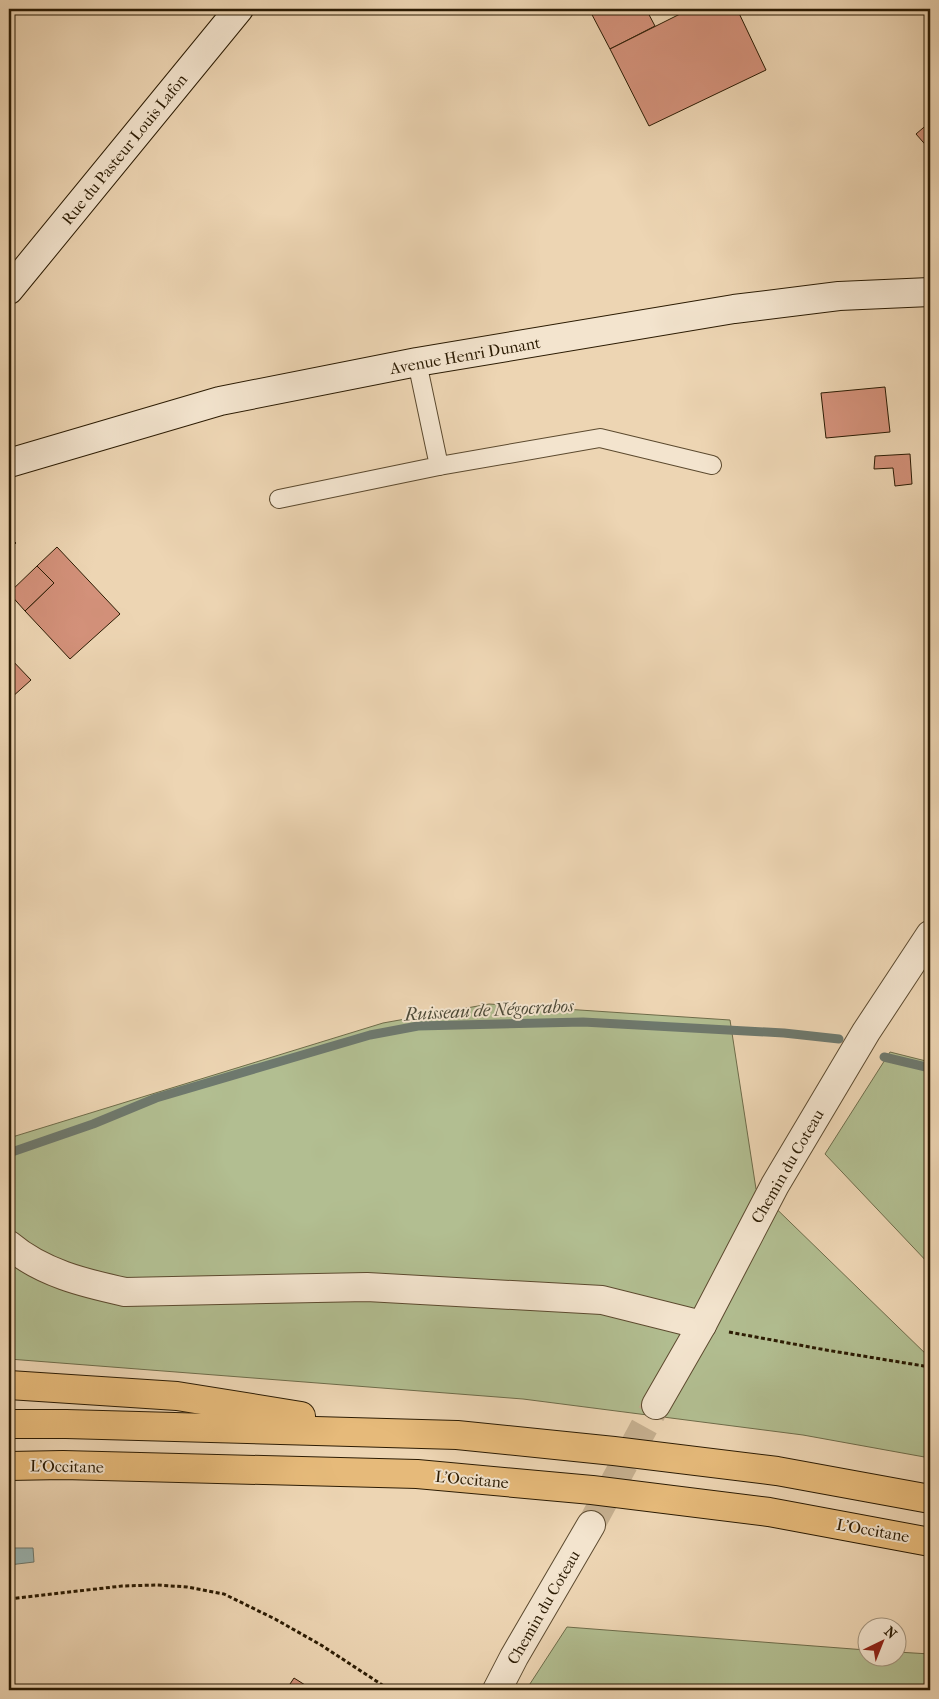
<svg xmlns="http://www.w3.org/2000/svg" width="939" height="1699" viewBox="0 0 939 1699" font-family="'IM FELL French Canon',serif">
<style>
.green{fill:#b2be91;stroke:#6e6c4a}
.water{fill:#9bb7b5;stroke:#6e796e}
.lines{fill:none;stroke-linecap:round;stroke-linejoin:round}
.stream{stroke:#6e796e;stroke-width:9}
.building{fill:#d3917a;stroke:#2b1b03}
.minor-tunnel{stroke:#c6b090;stroke-width:28;stroke-dasharray:28 14;stroke-linecap:butt}
.service-casing{stroke:#5c4a2f;stroke-width:20}
.minor-casing{stroke:#5c4a2f;stroke-width:30}
.secondary-casing{stroke:#2b1b03;stroke-width:30}
.motorway-casing{stroke:#2b1b03;stroke-width:30}
.path{stroke:#2b1b03;stroke-width:3;stroke-dasharray:4 2.5;stroke-linecap:butt}
.service{stroke:#f3e4ce;stroke-width:18}
.minor{stroke:#f3e4ce;stroke-width:28}
.secondary{stroke:#f3e4ce;stroke-width:28}
.motorway{stroke:#e6ba7a;stroke-width:28}
.labels{text-anchor:middle;stroke-width:4;stroke-linejoin:round;paint-order:stroke}
.street-label{font-size:16px;fill:#2b1b03;stroke:#f3e4ce}
.water-label{font-size:18px;font-style:italic;fill:#4d4a38;stroke:#f3e4ce}
</style>
<rect width="100%" height="100%" fill="#edd5b3"/>
<filter id="stains"><feTurbulence type="fractalNoise" baseFrequency=".004" numOctaves="4"/><feColorMatrix values="0 0 0 0 .2 0 0 0 0 .09 0 0 0 0 .02 0 0 0 .5 -.17"/></filter>
<radialGradient id="worn" r=".72"><stop offset=".6" stop-color="#630" stop-opacity="0"/><stop offset="1" stop-color="#630" stop-opacity=".3"/></radialGradient>
<g class="green">
<path d="M489 1004 730 1020 756 1189 930 1358V1458L803 1435 523 1399 9 1359V1138L383 1023Z"/>
<path d="M890 1052 930 1062V1265L825 1154Z"/>
<path d="M567 1627 866 1650V1656H896L897 1652 930 1654V1690H526Z"/>
</g>
<path class="water" d="M9 1548H33L34 1562 9 1565Z"/>
<g class="lines">
<g class="stream">
<path d="M884 1057 930 1068"/>
<path d="M9 1153 93 1124 156 1098 370 1035 418 1026 583 1022 784 1033 839 1039"/>
</g>
</g>
<g class="building">
<path d="M589 9H646L655 26 610 49Z"/>
<path d="M690 9H737L766 70 649 126 610 49Z"/>
<path d="M930 122V150L916 134Z"/>
<path d="M885 387 890 432 826 438 821 393Z"/>
<path d="M910 454 912 484 895 486 893 468 874 469 875 456Z"/>
<path d="M9 536 16 543 9 550Z"/>
<path d="M57 547 120 614 70 659 25 611 54 583 37 566Z"/>
<path d="M37 566 54 583 25 611 9 593Z"/>
<path d="M9 657 31 680 11 698 9 696Z"/>
<path d="M294 1678 313 1690H286Z"/>
</g>
<g class="lines">
<path class="minor-tunnel" d="M591 1525 656 1405"/>
<defs>
<g id="service">
<path d="M439 466 600 438 712 465"/>
<path d="M279 499 439 466 417 362"/>
</g>
<g id="minor">
<path d="M9 1245C42 1273 84 1283 125 1292L367 1287 602 1300 702 1325"/>
<path d="M656 1405 702 1325 775 1185 866 1032 930 935"/>
<path d="M497 1690 514 1657 591 1525"/>
</g>
<g id="secondary">
<path d="M9 290 239 9"/>
<path d="M9 463 220 401 417 362 734 309 839 296 930 292"/>
</g>
<g id="motorway">
<path d="M9 1385 177 1396 301 1416"/>
<path d="M9 1424H66L457 1435 614 1451 777 1471 930 1499"/>
<path d="M9 1466 63 1465 417 1474 592 1490 769 1512 930 1542"/>
</g>
</defs>
<use href="#service" class="service-casing"/>
<use href="#minor" class="minor-casing"/>
<use href="#secondary" class="secondary-casing"/>
<use href="#motorway" class="motorway-casing"/>
<g class="path">
<path d="M729 1332 826 1350 930 1367"/>
<path d="M9 1599 122 1586 157 1585 187 1587 224 1594 275 1619 321 1645 390 1690"/>
</g>
<use href="#service" class="service"/>
<use href="#minor" class="minor"/>
<use href="#secondary" class="secondary"/>
<use href="#motorway" class="motorway"/>
</g>
<g class="labels">
<g class="street-label">
<text transform="translate(124 149) rotate(-51)" y="6">Rue du Pasteur Louis Lafon</text>
<text transform="translate(465 355) rotate(-10)" y="6">Avenue Henri Dunant</text>
<text transform="translate(787 1166) rotate(-60)" y="6">Chemin du Coteau</text>
<text transform="translate(67 1466) rotate(1)" y="6">L'Occitane</text>
<text transform="translate(472 1479) rotate(5)" y="6">L'Occitane</text>
<text transform="translate(873 1530) rotate(10)" y="6">L'Occitane</text>
<text transform="translate(543 1607) rotate(-60)" y="6">Chemin du Coteau</text>
</g>
<g class="water-label">
<text transform="translate(489 1010) rotate(-3)" y="6">Ruisseau de Négocrabos</text>
</g>
</g>
<rect width="939" height="1699" fill="none" stroke="#edd5b3" stroke-width="30"/>
<rect x="10" y="10" width="919" height="1679" fill="none" stroke="#2b1b03" stroke-width="2.5"/>
<rect x="15" y="15" width="909" height="1669" fill="none" stroke="#2b1b03"/>
<g transform="translate(882 1642) rotate(43)"><circle r="24" fill="#f3e4ce" stroke="#a3947d"/>
<path d="M0-4L9 19L0 12L-9 19Z" fill="#8f2418"/>
<text y="-8" font-size="14" font-weight="bold" text-anchor="middle" fill="#2b1b03">N</text>
</g>
<rect width="100%" height="100%" filter="url(#stains)"/>
<rect width="100%" height="100%" fill="url(#worn)"/>
</svg>
